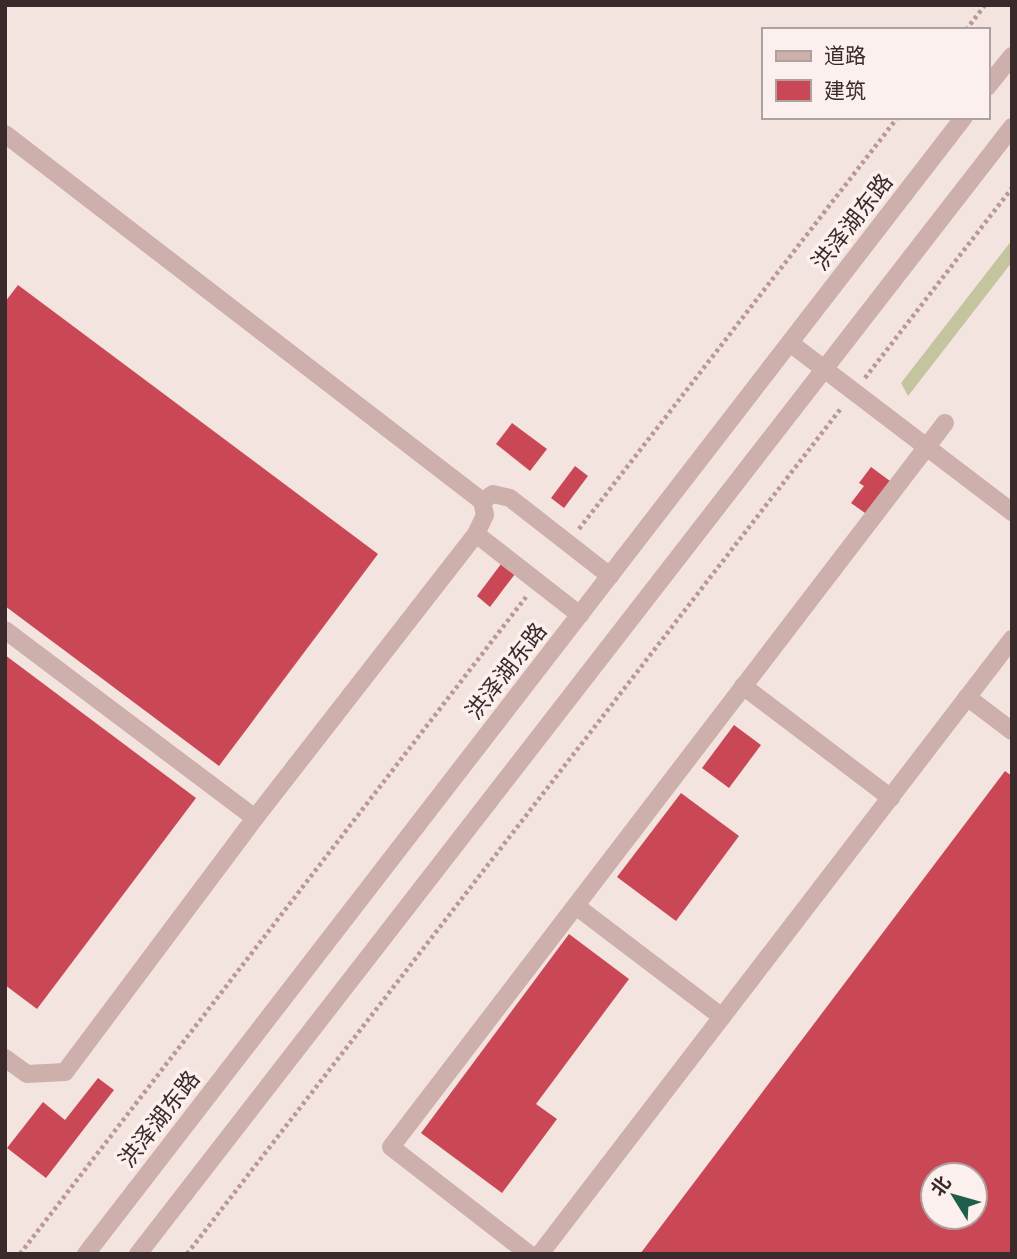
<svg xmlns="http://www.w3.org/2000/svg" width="1017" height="1259" viewBox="0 0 1017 1259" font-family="Quicksand,'Noto Sans SC',sans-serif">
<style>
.green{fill:#c4c49f}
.building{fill:#ca4855;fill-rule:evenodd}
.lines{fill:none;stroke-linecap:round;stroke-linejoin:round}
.path{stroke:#b99895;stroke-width:4.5;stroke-dasharray:3.5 3.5;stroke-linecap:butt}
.minor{stroke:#cdafab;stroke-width:18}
.labels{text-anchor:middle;stroke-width:7;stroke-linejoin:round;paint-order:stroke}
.street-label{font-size:23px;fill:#3b2a2b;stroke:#fbf0ed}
</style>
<rect width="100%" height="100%" fill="#f4e4e0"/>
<path class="green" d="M1012 240V262L908 396 901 383Z"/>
<g class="building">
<path d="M18 285 378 554 219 766 5 606V302Z"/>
<path d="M512 423 547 449 530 471 496 444Z"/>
<path d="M575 466 588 476 564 508 551 498Z"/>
<path d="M871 467 890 481 865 513 851 503 864 486 859 483Z"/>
<path d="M501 564 515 574 490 607 477 596Z"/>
<path d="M5 655 196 798 37 1009 5 985Z"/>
<path d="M734 725 761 745 729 788 702 768Z"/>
<path d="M1005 771 1012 776V1254H640ZM933 1175H975V1217H933Z"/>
<path d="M681 793 739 836 676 921 617 877Z"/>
<path d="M569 934 629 979 536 1104 557 1119 502 1193 421 1133Z"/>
<path d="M98 1078 114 1090 46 1178 7 1148 43 1102 65 1120Z"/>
</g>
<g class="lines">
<g class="path">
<path d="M966 30 985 5"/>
<path d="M865 378 1012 188"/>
<path d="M579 529 898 117"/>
<path d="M20 1254 526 597"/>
<path d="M187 1254 842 407"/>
</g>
<g class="minor">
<path d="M987 87 1012 56"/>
<path d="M5 134 482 501 485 515 476 534 255 818 65 1072 27 1074 5 1058"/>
<path d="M790 343 1012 512"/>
<path d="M482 501 493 494 510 498 610 576"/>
<path d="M476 534 580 615"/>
<path d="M5 630 255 818"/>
<path d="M743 686 891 798"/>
<path d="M967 697 1012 731"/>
<path d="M576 906 722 1017"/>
<path d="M86 1254 964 117"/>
<path d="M138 1254 1012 127"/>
<path d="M529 1254 391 1147 945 423"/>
<path d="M540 1254 1012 639"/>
</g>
</g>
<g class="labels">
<g class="street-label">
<text transform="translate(852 222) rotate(-52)" y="8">洪泽湖东路</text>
<text transform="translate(506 671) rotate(-52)" y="8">洪泽湖东路</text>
<text transform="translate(159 1119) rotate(-52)" y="8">洪泽湖东路</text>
</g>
</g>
<rect width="1017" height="1259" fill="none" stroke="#3b2a2b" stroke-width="14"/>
<rect x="762" y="28" width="228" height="91" fill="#fbf0ed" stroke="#aea19f" stroke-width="2"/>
<rect x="776" y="51" width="35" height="10" fill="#cdafab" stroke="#aea19f" stroke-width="2"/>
<text x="824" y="63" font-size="21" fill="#3b2a2b">道路</text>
<rect x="776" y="80" width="35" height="21" fill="#ca4855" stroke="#aea19f" stroke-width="2"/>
<text x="824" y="98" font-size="21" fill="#3b2a2b">建筑</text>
<g transform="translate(954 1196) rotate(307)"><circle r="33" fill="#fbf0ed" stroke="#aea19f" stroke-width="2"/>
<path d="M0-5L12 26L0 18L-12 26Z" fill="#1e5e4d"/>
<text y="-10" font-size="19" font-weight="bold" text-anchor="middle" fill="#3b2a2b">北</text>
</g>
</svg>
